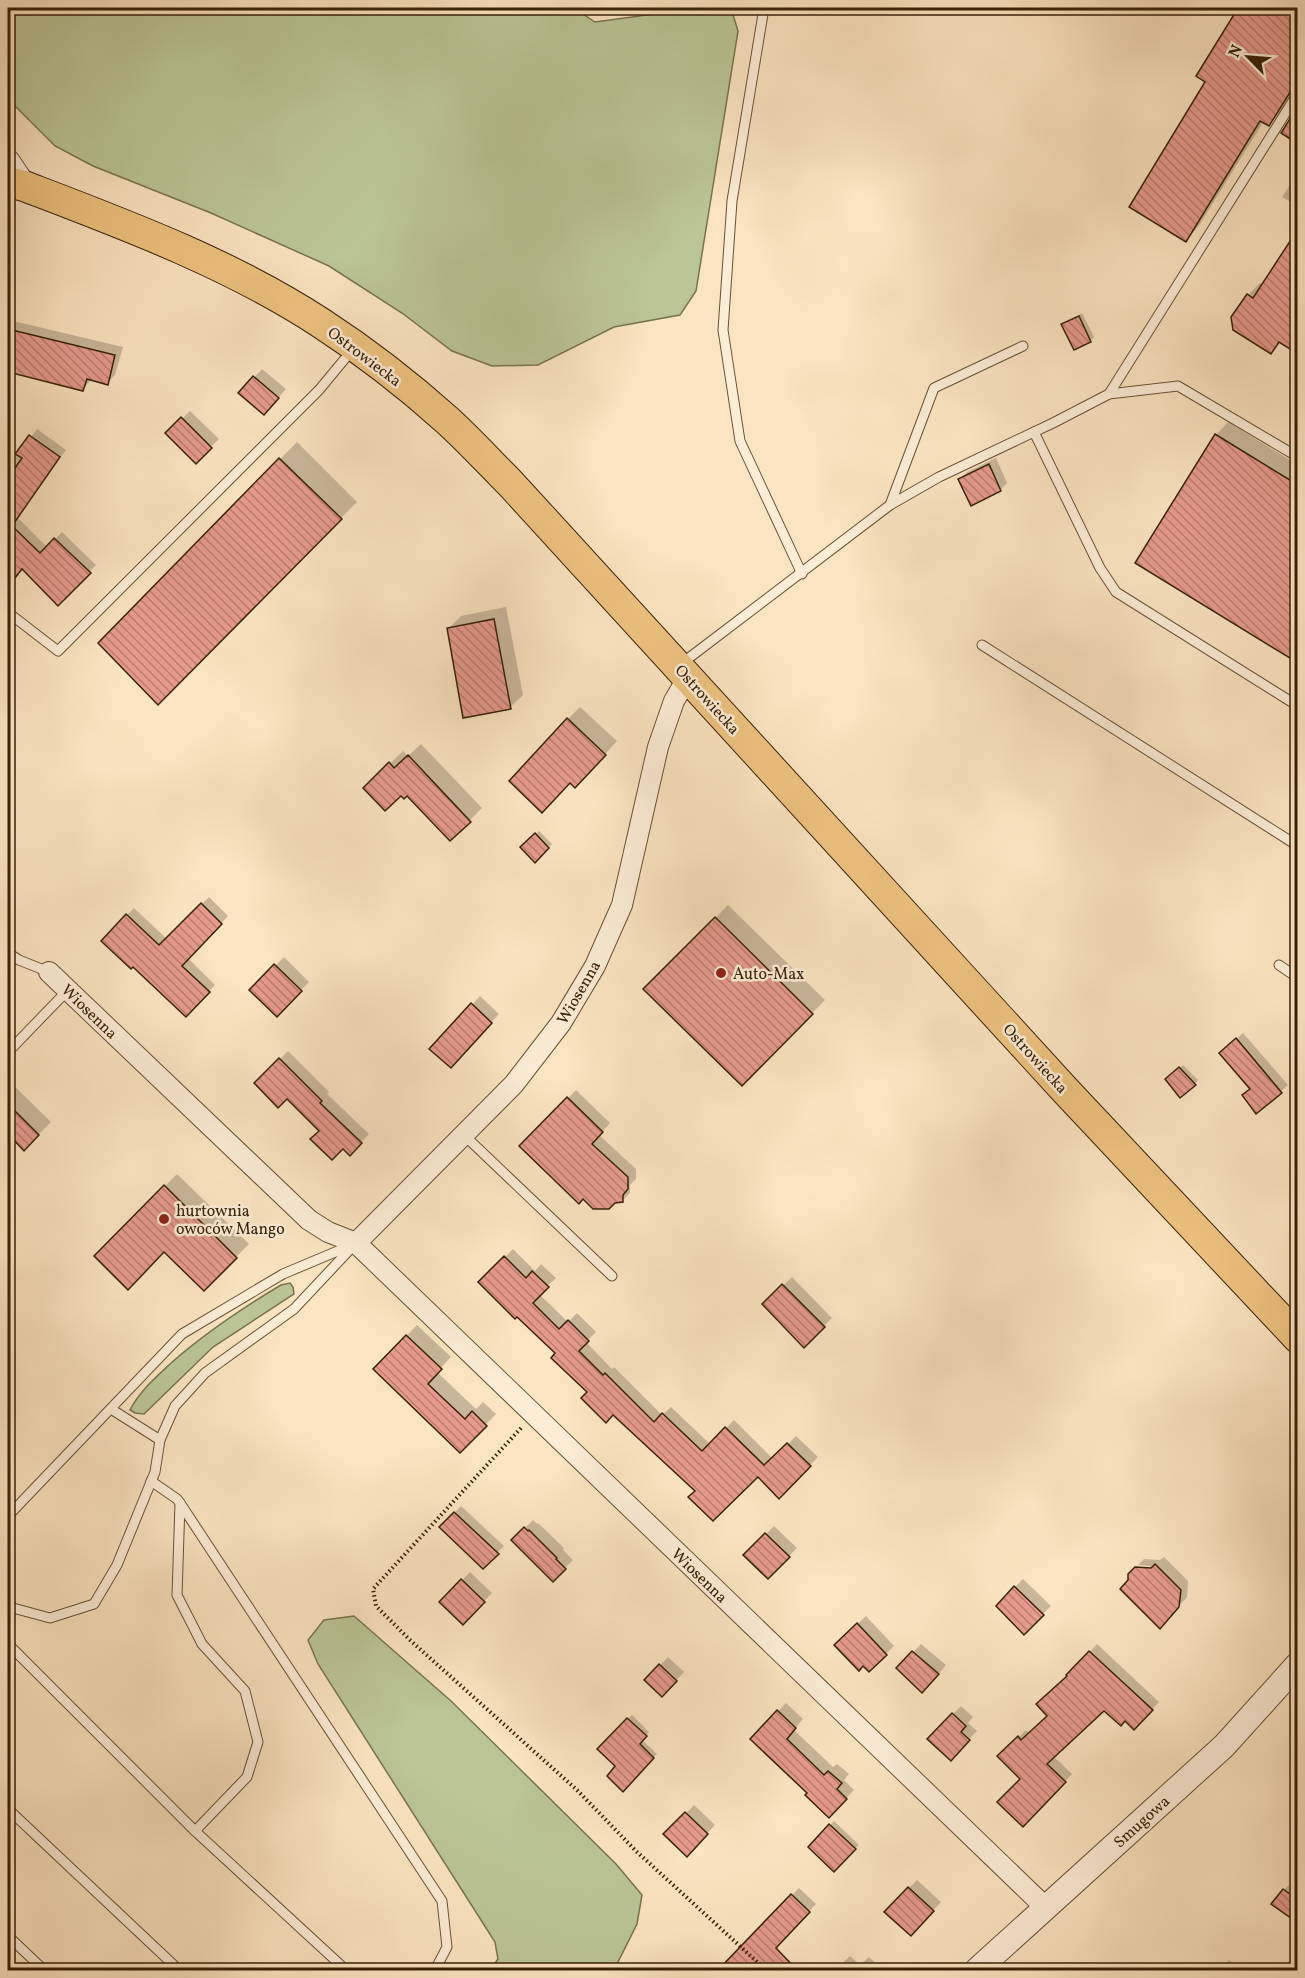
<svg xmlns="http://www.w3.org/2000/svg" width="1305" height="1978" viewBox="0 0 1305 1978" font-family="Vollkorn,serif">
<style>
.grass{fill:#bbc596;stroke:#79734e;stroke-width:1.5}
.shadow{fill:#0003}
.building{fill:url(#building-back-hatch);stroke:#372106;stroke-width:1.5}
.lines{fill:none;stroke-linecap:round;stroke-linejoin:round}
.service-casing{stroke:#685235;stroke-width:11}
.minor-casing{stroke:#685235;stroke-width:22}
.tertiary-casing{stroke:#685235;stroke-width:26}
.primary-casing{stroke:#372106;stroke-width:32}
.path{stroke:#372106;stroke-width:4;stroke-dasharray:1.5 3;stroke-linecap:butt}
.service{stroke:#fcedd7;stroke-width:9}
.minor{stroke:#fcedd7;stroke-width:20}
.tertiary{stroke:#fcedd7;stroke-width:24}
.primary{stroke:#eec280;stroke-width:30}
.poi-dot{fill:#8f2418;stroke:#fcedd7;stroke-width:2}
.labels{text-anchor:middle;stroke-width:5;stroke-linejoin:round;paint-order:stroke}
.street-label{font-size:16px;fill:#372106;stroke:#fcedd7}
.poi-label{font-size:16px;fill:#372106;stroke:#fcedd7;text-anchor:start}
</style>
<defs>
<pattern id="building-back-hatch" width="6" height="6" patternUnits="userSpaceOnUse" patternTransform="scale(1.5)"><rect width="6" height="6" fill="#e69a8d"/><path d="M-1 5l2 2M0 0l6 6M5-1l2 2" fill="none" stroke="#bb7d71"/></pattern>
</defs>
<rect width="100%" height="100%" fill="#fbe4c1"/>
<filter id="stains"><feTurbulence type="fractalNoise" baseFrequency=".00333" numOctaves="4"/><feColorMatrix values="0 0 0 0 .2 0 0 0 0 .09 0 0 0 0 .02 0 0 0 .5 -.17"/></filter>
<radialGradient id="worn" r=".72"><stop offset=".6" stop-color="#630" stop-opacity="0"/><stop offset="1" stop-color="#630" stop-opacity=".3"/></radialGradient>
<g class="grass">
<path d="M8 8H574L595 22 699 8H731L738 31 696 291 680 315 614 327 538 365 492 366 452 351 402 313 329 266 211 213 93 166 55 146 8 99Z"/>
<path d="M290 1283 293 1287 294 1294 213 1347 144 1414 135 1413 130 1410C140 1391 155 1378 170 1364 205 1333 241 1309 281 1285Z"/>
<path d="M354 1616 451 1701 616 1864 642 1895 637 1924 614 1970H490L498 1959 495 1942 318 1664 308 1640 324 1620Z"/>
</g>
<g class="shadow">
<path d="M1239 8H1298V86L1282 112 1269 124 1264 121 1198 227 1186 240 1207 82 1198 75Z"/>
<path d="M1298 173V206L1282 197Z"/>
<path d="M1260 283 1263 285 1281 342 1271 352 1233 317 1248 295Z"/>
<path d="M1082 313 1094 337 1090 341 1063 324Z"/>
<path d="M13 321 123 347 115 375 107 383 92 379 83 389 8 359V326Z"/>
<path d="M262 369 286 389 272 405 240 393Z"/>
<path d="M190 411 219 439 196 462 167 433Z"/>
<path d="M1228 422 1298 465V661L1216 435Z"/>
<path d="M37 429 66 450 18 518 47 547 62 532 96 565 58 604 23 568 8 587V467Z"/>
<path d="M297 442 357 502 158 703 100 643Z"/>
<path d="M996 458 1007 483 1000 490 960 479 967 472Z"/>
<path d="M506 607 523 695 510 707 448 629 461 616Z"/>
<path d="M580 707 617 741 587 774 568 719Z"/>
<path d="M421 744 482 808 451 839 407 793 365 788 403 751 408 756Z"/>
<path d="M8 746 16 754 8 762Z"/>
<path d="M539 831 552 844 535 861 522 847Z"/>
<path d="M209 897 228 916 188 958 215 985 186 1015 134 965 127 915 134 908 167 939Z"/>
<path d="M728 905 825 1000 742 1084 645 989Z"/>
<path d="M284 957 309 982 277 1015 252 990Z"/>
<path d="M480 996 499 1014 459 1058 472 1005Z"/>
<path d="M1243 1033 1288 1085 1257 1112 1251 1088 1227 1047Z"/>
<path d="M288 1051 329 1092 327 1094 369 1134 350 1154 321 1131 287 1097 256 1083Z"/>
<path d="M1183 1065 1198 1080 1195 1084 1167 1079Z"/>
<path d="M8 1080 51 1122 24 1149 8 1132Z"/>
<path d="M576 1090 610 1123 599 1135 636 1169V1179L630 1185V1193L622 1201 583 1197 521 1146Z"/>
<path d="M177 1174 249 1244 204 1289 165 1250 96 1256Z"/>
<path d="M513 1249 535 1271 541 1264 556 1278 539 1294 568 1322 577 1313 596 1332 586 1342 612 1369 614 1367 662 1415 671 1407 710 1444 734 1420 773 1459 796 1436 818 1457 779 1497 758 1475 697 1491 589 1392 557 1353 480 1282Z"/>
<path d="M792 1277 832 1318 804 1346 764 1304Z"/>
<path d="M417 1325 451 1357 437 1372 476 1409 483 1402 496 1414 460 1451 375 1369Z"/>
<path d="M461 1506 504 1546 483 1567 441 1527Z"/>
<path d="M533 1520 537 1524 538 1523 564 1548 563 1550 573 1560 553 1580 513 1540Z"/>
<path d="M774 1526 797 1548 768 1577 745 1555Z"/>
<path d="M1164 1557 1188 1581 1187 1597 1168 1618 1158 1567 1138 1565 1144 1559 1160 1560Z"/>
<path d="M470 1572 492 1593 463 1623 441 1602Z"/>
<path d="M1023 1579 1051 1606 1024 1633 1015 1587Z"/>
<path d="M866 1616 894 1646 869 1670 836 1645Z"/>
<path d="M921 1644 946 1665 930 1683 898 1668Z"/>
<path d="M1097 1644 1159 1702 1134 1728 1125 1719 1104 1709 1053 1756 1072 1774 1023 1825V1779L1000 1756 1026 1730 1030 1733 1049 1716 1068 1675Z"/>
<path d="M668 1657 684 1672 670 1687 646 1680Z"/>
<path d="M786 1703 803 1719 794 1730 833 1767 837 1764 849 1774 844 1780 854 1790 829 1816 809 1793 752 1739Z"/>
<path d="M961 1706 973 1717 968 1723 977 1731 950 1758 929 1738Z"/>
<path d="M632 1715 649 1732 642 1740 657 1754 623 1789 617 1766 599 1749Z"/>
<path d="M694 1805 715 1825 687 1855 666 1834Z"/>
<path d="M834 1821 859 1845 834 1870 810 1847Z"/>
<path d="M917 1880 941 1902 919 1926 909 1888Z"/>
<path d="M1292 1882 1298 1886V1922L1284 1890Z"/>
<path d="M799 1888 816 1904 766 1957 749 1940Z"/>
<path d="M1298 1949V1970H1293L1286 1965Z"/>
<path d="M850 1956 860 1965 869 1957 882 1969 835 1970Z"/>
<path d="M1229 1960 1243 1970H1219Z"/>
</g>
<g class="building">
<path d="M1238 8H1298V86L1292 89 1269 126 1260 121 1186 242 1129 207 1205 82 1196 76Z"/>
<path d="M1298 106V144L1281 133Z"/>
<path d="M1298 229V354L1279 342 1271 354 1233 330 1231 317 1247 294 1253 298Z"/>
<path d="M1079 316 1091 342 1074 350 1061 324Z"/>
<path d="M8 329 115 355 108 385 87 379 83 391 8 372Z"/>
<path d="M253 376 279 398 264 415 238 393Z"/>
<path d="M181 417 212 448 196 464 165 433Z"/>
<path d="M1215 434 1298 485V663L1135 563Z"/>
<path d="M29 435 60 457 12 526 40 553 54 538 91 573 58 606 22 569 8 587V478L22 458 15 454Z"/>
<path d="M279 458 342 519 158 705 98 643Z"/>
<path d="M989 464 1001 491 971 506 958 479Z"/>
<path d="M494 619 511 709 463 718 447 628Z"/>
<path d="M567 718 606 755 575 788 570 783 542 813 509 781Z"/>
<path d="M408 755 471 822 450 841 407 796 404 799 401 796 385 811 363 788 389 762 394 768Z"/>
<path d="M535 833 549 848 535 863 520 847Z"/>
<path d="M201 903 222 924 182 966 210 992 186 1017 133 967 131 969 101 941 126 914 159 945Z"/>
<path d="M715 917 813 1014 742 1086 643 989Z"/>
<path d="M274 964 302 991 277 1017 249 990Z"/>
<path d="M471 1003 492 1023 451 1068 429 1049Z"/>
<path d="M1236 1038 1282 1093 1256 1114 1242 1095 1250 1089 1219 1053Z"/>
<path d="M279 1058 322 1101 320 1103 362 1143 350 1156 343 1149 332 1160 310 1139 319 1131 287 1099 278 1108 254 1083Z"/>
<path d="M1179 1067 1196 1085 1180 1098 1165 1079Z"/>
<path d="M567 1097 603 1132 592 1144 628 1177V1189L623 1195V1202L615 1203 609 1209H593L583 1199 579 1204 519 1146Z"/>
<path d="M8 1104 39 1135 24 1151 8 1134Z"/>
<path d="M164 1185 237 1258 204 1291 164 1252 128 1290 94 1256Z"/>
<path d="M504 1256 526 1278 532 1271 549 1287 533 1303 559 1329 568 1320 589 1341 579 1351 603 1375 605 1373 654 1422 662 1413 702 1451 725 1427 764 1465 787 1443 811 1466 779 1499 758 1477 713 1521 688 1497 695 1491 613 1415 606 1423 581 1398 587 1392 551 1358 555 1353 517 1317 515 1319 478 1282Z"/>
<path d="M782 1284 825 1327 804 1348 762 1304Z"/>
<path d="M406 1335 442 1369 428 1384 465 1419 472 1411 487 1426 460 1453 373 1369Z"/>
<path d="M454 1512 499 1554 483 1569 439 1527Z"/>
<path d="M524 1527 528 1531 529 1530 557 1558 556 1559 566 1569 553 1582 511 1540Z"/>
<path d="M765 1533 790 1557 768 1579 743 1555Z"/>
<path d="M1155 1564 1181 1590 1179 1607 1160 1629 1120 1589 1128 1580V1574L1135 1567 1151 1568Z"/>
<path d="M461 1579 485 1602 463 1625 439 1602Z"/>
<path d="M1014 1586 1044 1615 1024 1635 996 1606Z"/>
<path d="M857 1623 887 1655 869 1672 863 1666 859 1671 834 1645Z"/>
<path d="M912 1651 939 1674 922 1693 896 1668Z"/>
<path d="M1089 1651 1153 1710 1134 1730 1125 1721 1121 1726 1104 1711 1047 1764 1066 1782 1023 1827 997 1802 1020 1779 997 1756 1018 1736 1021 1740 1047 1716 1036 1704 1067 1676 1066 1675Z"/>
<path d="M659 1664 677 1681 662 1697 644 1680Z"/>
<path d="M777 1710 796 1728 787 1739 824 1775 828 1771 842 1783 837 1789 847 1799 829 1818 805 1795 807 1793 750 1739Z"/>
<path d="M952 1713 966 1726 961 1732 970 1740 951 1761 927 1739Z"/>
<path d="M627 1718 647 1736 640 1744 654 1758 623 1792 607 1776 615 1766 597 1749Z"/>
<path d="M685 1812 708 1834 687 1857 663 1834Z"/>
<path d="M829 1824 856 1849 834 1872 808 1847Z"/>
<path d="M908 1887 934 1911 911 1936 884 1912Z"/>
<path d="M1283 1889 1298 1900V1923L1271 1904Z"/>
<path d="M791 1894 810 1912 776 1948 798 1971H717Z"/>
</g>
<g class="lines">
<defs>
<g id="service">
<path d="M764 8 732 201 723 330 740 441 802 574"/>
<path d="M1109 394 1298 93"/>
<path d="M1034 432 1100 568 1116 592 1298 706"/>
<path d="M890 505 934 388 1023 346"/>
<path d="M8 624 14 617 58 651 319 390 353 349"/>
<path d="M982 645 1298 846"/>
<path d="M681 664 890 505 939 477 1053 423 1109 394 1178 386 1298 457"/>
<path d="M8 953 19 960 49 972"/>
<path d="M1279 965 1298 978"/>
<path d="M8 1052 68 990"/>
<path d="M464 1135 612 1276"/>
<path d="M111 1409 160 1440"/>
<path d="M151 1481 177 1499 180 1503 442 1901 447 1947 435 1970"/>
<path d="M180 1503 177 1595 202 1644 245 1691 258 1742 247 1777 195 1831"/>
<path d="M8 1516 182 1334 283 1274 352 1245"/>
<path d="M8 1602 13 1608 50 1618 94 1604 117 1565 155 1472 160 1440 175 1406 205 1373 294 1309 356 1243"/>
<path d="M8 1644 195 1831 346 1970"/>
<path d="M8 1809 179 1970"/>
<path d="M8 1936 44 1970"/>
</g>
<g id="minor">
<path d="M49 972 309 1220 328 1232 356 1243 1045 1907"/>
<path d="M356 1243 514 1084 561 1023 595 966 622 905 658 747 674 701 688 677"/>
</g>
<g id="tertiary">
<path d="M8 162 24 186"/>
<path d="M977 1970 1224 1746 1298 1664"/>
</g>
<path id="primary" d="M8 182 24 186C126 225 229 263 321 323 364 351 408 385 447 420 469 440 490 463 511 484L1065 1090 1298 1338"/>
</defs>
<use href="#service" class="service-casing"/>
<use href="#minor" class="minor-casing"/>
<use href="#tertiary" class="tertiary-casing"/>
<use href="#primary" class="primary-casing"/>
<path class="path" d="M521 1428 373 1589 376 1606 410 1640 577 1790 636 1851 766 1970"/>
<use href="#service" class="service"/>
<use href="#minor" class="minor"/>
<use href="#tertiary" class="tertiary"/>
<use href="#primary" class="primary"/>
</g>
<g class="poi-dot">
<circle cx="721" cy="973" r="6"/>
<circle cx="164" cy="1219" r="6"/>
</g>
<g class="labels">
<g class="street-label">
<text transform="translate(365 356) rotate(37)" y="6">Ostrowiecka</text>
<text transform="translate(708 699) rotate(48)" y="6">Ostrowiecka</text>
<text transform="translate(578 992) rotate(-60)" y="6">Wiosenna</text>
<text transform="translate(90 1011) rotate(44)" y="6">Wiosenna</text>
<text transform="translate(1036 1058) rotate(48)" y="6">Ostrowiecka</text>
<text transform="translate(700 1575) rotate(44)" y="6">Wiosenna</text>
<text transform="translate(1141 1821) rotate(-42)" y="6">Smugowa</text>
</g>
<g class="poi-label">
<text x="733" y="979">Auto-Max</text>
<text x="176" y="1216">hurtownia<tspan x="176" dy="18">owoców Mango</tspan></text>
</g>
</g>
<rect width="1305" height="1978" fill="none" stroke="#fbe4c1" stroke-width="30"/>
<rect x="9" y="9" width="1287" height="1960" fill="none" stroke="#372106" stroke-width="3"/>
<rect x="15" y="15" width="1275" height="1948" fill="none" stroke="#372106" stroke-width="1.5"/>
<g transform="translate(1248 57) rotate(295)" stroke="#fcedd7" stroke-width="4.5" paint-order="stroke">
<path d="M0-4.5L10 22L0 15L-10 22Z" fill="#372106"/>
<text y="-9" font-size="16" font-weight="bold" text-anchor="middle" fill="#372106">N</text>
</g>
<rect width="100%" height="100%" filter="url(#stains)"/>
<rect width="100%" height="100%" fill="url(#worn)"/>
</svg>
